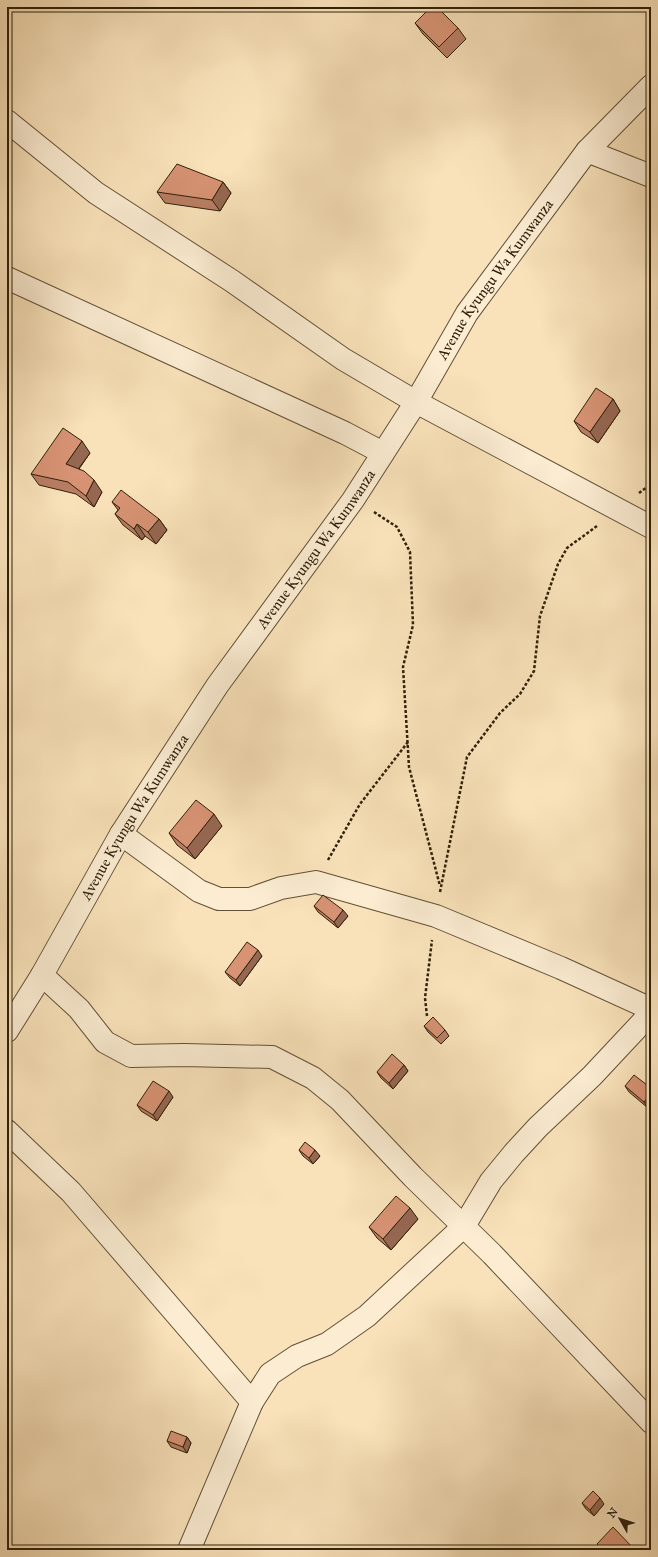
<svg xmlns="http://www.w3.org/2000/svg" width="658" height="1557" viewBox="0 0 658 1557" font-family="'IM FELL Great Primer',serif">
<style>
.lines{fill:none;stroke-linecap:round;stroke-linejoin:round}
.minor-casing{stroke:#625036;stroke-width:24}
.path{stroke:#2f200a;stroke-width:2.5;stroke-dasharray:3 2;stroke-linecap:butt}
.minor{stroke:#fbecd2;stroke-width:22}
.wall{fill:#b97e64;stroke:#2f200a}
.shaded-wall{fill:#966751;stroke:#2f200a}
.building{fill:#d79374;stroke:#2f200a}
.labels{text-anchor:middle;stroke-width:3;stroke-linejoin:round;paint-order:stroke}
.street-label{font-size:15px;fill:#2f200a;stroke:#fbecd2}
</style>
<rect width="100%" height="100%" fill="#f9e2ba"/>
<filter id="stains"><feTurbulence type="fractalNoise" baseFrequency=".005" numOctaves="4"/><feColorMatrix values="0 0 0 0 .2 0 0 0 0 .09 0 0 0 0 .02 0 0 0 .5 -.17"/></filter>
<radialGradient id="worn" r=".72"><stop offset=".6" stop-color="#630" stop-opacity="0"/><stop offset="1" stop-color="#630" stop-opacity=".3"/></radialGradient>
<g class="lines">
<defs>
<g id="minor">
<path d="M7 121 96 193 232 281 343 359 416 402 651 527"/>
<path d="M587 151 651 176"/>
<path d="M7 278 345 433 383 453"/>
<path d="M121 834 199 891 219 899H250L281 888 316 882 436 916 561 968 651 1009"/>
<path d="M42 975 79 1009 105 1042 131 1056 184 1055 272 1057 313 1078 340 1100 413 1177 492 1254 651 1422"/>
<path id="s1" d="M7 1031 42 975 121 834 217 686 353 500 416 402 467 313 587 151 651 86"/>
<path d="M7 1131 71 1192 252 1402"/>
<path d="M189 1550 252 1402 270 1374 297 1356 327 1344 367 1316 464 1226 491 1181 514 1153 538 1127 592 1076 651 1013"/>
</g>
</defs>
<use href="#minor" class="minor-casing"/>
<g class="path">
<path d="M639 493 651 484"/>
<path d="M374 512 397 527 410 552 413 625 403 667 409 767 440 886"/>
<path d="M328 860 360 804 408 742"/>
<path d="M440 892 467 757 500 713 520 694 534 671 540 616 558 564 567 548 597 526"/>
<path d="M427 1016 425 998 432 940"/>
</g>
<use href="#minor" class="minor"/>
</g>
<g class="wall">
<path d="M415 23 458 28 466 39 447 58 423 34Z"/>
<path d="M223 182 231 193 220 211 165 203 157 192Z"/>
<path d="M613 399 620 411 598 443 581 432 574 421Z"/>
<path d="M90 453 79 469 102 492 94 507 76 494 39 485 31 474Z"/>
<path d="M112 502 159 519 167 530 156 544 145 536 142 540 123 525 115 514 118 510Z"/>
<path d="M222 826 195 859 177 845 169 833Z"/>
<path d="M314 906 348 916 338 928 318 912Z"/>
<path d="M262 956 240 986 230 978 225 972Z"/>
<path d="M424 1026 445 1030 449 1036 441 1044 428 1032Z"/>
<path d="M404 1065 408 1071 393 1089 381 1078 377 1072Z"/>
<path d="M625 1086 651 1088 648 1108 629 1092Z"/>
<path d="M173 1097 157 1121 141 1111 137 1105Z"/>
<path d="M299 1150 320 1156 313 1164 303 1156Z"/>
<path d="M418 1219 391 1250 377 1238 369 1227Z"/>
<path d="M187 1437 191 1443 187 1453 171 1447 167 1441Z"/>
<path d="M582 1503 604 1504 594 1516 586 1509Z"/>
</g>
<g class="shaded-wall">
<path d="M223 182 231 193 220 211 212 200Z"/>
<path d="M613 399 620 411 598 443 590 432Z"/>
<path d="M82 441 90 453 74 475 66 464Z"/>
<path d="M94 480 102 492 94 507 86 496Z"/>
<path d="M159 519 167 530 156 544 148 532Z"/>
<path d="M137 524 145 536 142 540 134 529Z"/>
<path d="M214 814 222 826 195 859 187 848Z"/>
<path d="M343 910 348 916 338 928 334 922Z"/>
<path d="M258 950 262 956 240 986 236 980Z"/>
<path d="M404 1065 408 1071 393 1089 389 1083Z"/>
<path d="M169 1091 173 1097 157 1121 153 1115Z"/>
<path d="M651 1094V1105L648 1108 644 1102Z"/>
<path d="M315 1150 320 1156 313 1164 309 1158Z"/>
<path d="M410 1208 418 1219 391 1250 383 1239Z"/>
<path d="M187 1437 191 1443 187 1453 183 1447Z"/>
<path d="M600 1498 604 1504 594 1516 590 1510Z"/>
</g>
<g class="building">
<path d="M431 7H437L458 28 439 47 415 23Z"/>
<path d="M177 164 223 182 212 200 157 192Z"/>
<path d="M596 388 613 399 590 432 574 421Z"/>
<path d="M63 428 82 441 66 464 84 471 94 480 86 496 68 482 31 474Z"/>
<path d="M121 490 159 519 148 532 137 524 134 529 115 514 120 508 112 502Z"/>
<path d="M196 800 214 814 187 848 169 833Z"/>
<path d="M323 895 343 910 334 922 314 906Z"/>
<path d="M247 942 258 950 236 980 225 972Z"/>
<path d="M433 1017 445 1030 437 1038 424 1026Z"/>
<path d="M392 1054 404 1065 389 1083 377 1072Z"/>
<path d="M634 1075 651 1088V1094L644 1102 625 1086Z"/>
<path d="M153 1081 169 1091 153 1115 137 1105Z"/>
<path d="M305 1142 315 1150 309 1158 299 1150Z"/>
<path d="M396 1196 410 1208 383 1239 369 1227Z"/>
<path d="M171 1431 187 1437 183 1447 167 1441Z"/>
<path d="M593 1491 600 1498 590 1510 582 1503Z"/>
<path d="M613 1527 635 1550H603L597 1544Z"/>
</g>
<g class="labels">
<g class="street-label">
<text dy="5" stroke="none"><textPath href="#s1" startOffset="897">Avenue Kyungu Wa Kumwanza</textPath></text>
<text dy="5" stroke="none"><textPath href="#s1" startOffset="573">Avenue Kyungu Wa Kumwanza</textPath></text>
<text dy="5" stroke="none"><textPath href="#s1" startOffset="249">Avenue Kyungu Wa Kumwanza</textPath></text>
</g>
</g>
<rect width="658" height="1557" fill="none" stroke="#f9e2ba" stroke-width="24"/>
<rect x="8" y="8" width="642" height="1541" fill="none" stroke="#2f200a" stroke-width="2"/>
<rect x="12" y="12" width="634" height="1533" fill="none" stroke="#2f200a"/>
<g transform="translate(620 1519) rotate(309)" stroke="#fbecd2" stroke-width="3" paint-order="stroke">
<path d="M0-3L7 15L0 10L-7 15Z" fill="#2f200a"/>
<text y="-6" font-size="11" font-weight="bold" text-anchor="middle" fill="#2f200a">N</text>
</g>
<rect width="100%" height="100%" filter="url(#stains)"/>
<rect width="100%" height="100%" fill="url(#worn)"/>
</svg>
